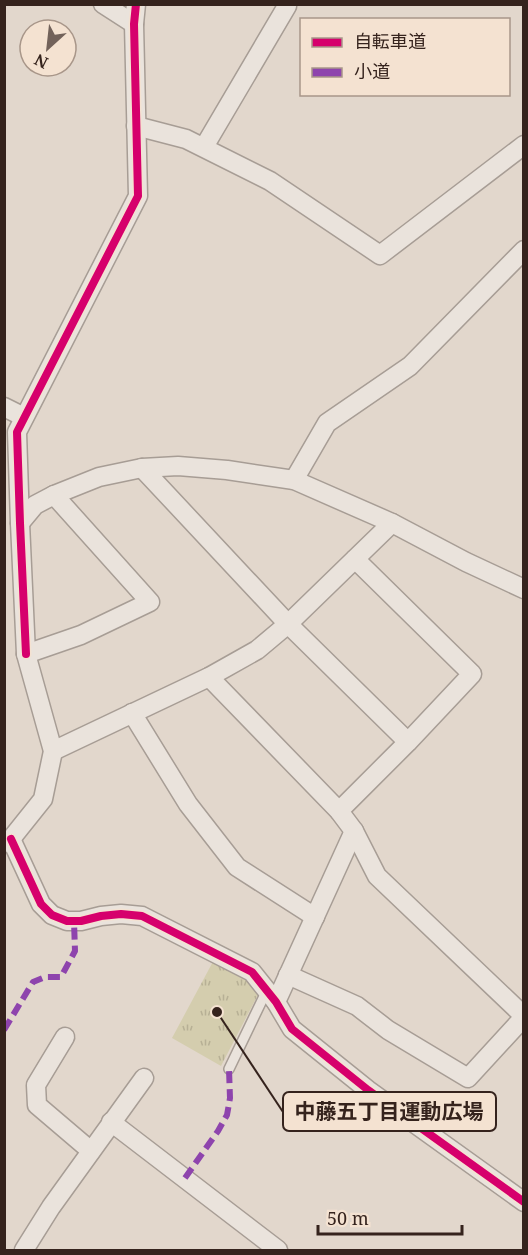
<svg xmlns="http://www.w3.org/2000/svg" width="528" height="1255" viewBox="0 0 528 1255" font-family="'Noto Serif','Noto Sans JP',serif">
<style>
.park{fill:url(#park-tufts)}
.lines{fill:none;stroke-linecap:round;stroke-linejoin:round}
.lane-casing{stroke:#a79d95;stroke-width:12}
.street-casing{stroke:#a79d95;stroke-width:21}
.lane{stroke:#eae3dc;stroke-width:9}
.street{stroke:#eae3dc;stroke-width:18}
.quiet{stroke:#8e44ad;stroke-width:6;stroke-dasharray:12 6;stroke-linecap:butt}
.cycleway-casing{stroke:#f4e2d1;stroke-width:11}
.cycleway{stroke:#d6006c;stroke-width:8}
.leader{fill:none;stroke:#35231d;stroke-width:2}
.callout-dot{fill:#35231d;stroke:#f4e2d1;stroke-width:2}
.callout{fill:#f4e2d1;stroke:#35231d;stroke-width:2}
.callout-label{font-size:21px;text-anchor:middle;font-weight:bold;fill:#35231d}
</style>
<defs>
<pattern id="park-tufts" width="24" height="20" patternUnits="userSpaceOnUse" patternTransform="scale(1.5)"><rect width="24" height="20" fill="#d4cdae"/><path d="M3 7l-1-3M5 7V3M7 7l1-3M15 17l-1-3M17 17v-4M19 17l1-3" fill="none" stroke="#b7b095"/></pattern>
</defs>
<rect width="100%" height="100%" fill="#e2d7cc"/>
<path class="park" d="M216 956 262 987 221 1066 172 1038Z"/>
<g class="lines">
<defs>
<path id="lane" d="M229 1069 267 990"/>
<g id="street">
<path d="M103 4 134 24"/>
<path d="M136 126 186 139 270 181 380 255 524 145"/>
<path d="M204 147 287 6"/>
<path d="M4 407 24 417"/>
<path d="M142 468 288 624 408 742"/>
<path d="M294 480 327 423 410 366 524 250"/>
<path d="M20 523 35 505 54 495 99 477 142 468 178 466 227 470 294 480 392 523 466 562 524 589"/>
<path d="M26 654 20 523 17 432 138 196 134 24 136 4"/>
<path d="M209 677 339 811 354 831 377 876 524 1016"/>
<path d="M132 713 188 804 237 867 315 917"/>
<path d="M53 751 209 677 257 650 288 624 392 523"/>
<path d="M339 811 408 742 472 674 355 559"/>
<path d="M11 839 41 904 52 915 67 921H81L101 916 121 914 142 916 252 972 276 1002 292 1029 368 1090 524 1202"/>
<path d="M4 843 11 839 43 799 53 751 26 654 81 635 150 602 54 495"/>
<path d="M288 975 357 1006 388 1030 468 1078 524 1017"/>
<path d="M276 1002 354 831"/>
<path d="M65 1037 36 1085 37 1105 91 1151"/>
<path d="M111 1122 278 1250"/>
<path d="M24 1250 51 1207 144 1078"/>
</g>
</defs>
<use href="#lane" class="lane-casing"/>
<use href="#street" class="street-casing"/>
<use href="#lane" class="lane"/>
<use href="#street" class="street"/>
<g class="quiet">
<path d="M4 1030 33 982 45 977H61L75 951 74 921"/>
<path d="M185 1178 218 1131 227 1115 230 1098 229 1069"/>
</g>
<defs>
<g id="cycleway">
<path d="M26 654 20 523 17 432 138 196 134 24 136 4"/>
<path d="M11 839 41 904 52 915 67 921H81L101 916 121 914 142 916 252 972 276 1002 292 1029 368 1090 524 1202"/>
</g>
</defs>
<use href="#cycleway" class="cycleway-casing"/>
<use href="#cycleway" class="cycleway"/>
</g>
<path class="leader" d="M217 1012L283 1112"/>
<circle class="callout-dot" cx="217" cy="1012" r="6"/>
<rect class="callout" x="283" y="1092" width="213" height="39" rx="6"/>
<g class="callout-label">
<text x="389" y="1119">中藤五丁目運動広場</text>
</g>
<rect width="528" height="1255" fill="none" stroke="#35231d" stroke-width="12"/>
<rect x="300" y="18" width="210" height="78" fill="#f4e2d1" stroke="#a89689" stroke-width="1.5"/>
<rect x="312" y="38" width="30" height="9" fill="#d6006c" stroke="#a89689" stroke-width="1.5"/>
<text x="354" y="48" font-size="18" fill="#35231d">自転車道</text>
<rect x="312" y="68" width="30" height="9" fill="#8e44ad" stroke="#a89689" stroke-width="1.5"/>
<text x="354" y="78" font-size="18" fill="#35231d">小道</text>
<g transform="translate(48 48) rotate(207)"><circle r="28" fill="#f4e2d1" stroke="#a89689" stroke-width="1.5"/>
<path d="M0-4.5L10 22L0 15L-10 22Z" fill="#72625a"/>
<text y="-9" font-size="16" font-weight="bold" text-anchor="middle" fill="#35231d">N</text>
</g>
<path d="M318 1225v9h144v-9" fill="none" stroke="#35231d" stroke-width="3"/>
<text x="327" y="1225" font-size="18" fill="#35231d" stroke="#f4e2d1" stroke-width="4.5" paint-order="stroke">50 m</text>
</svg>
